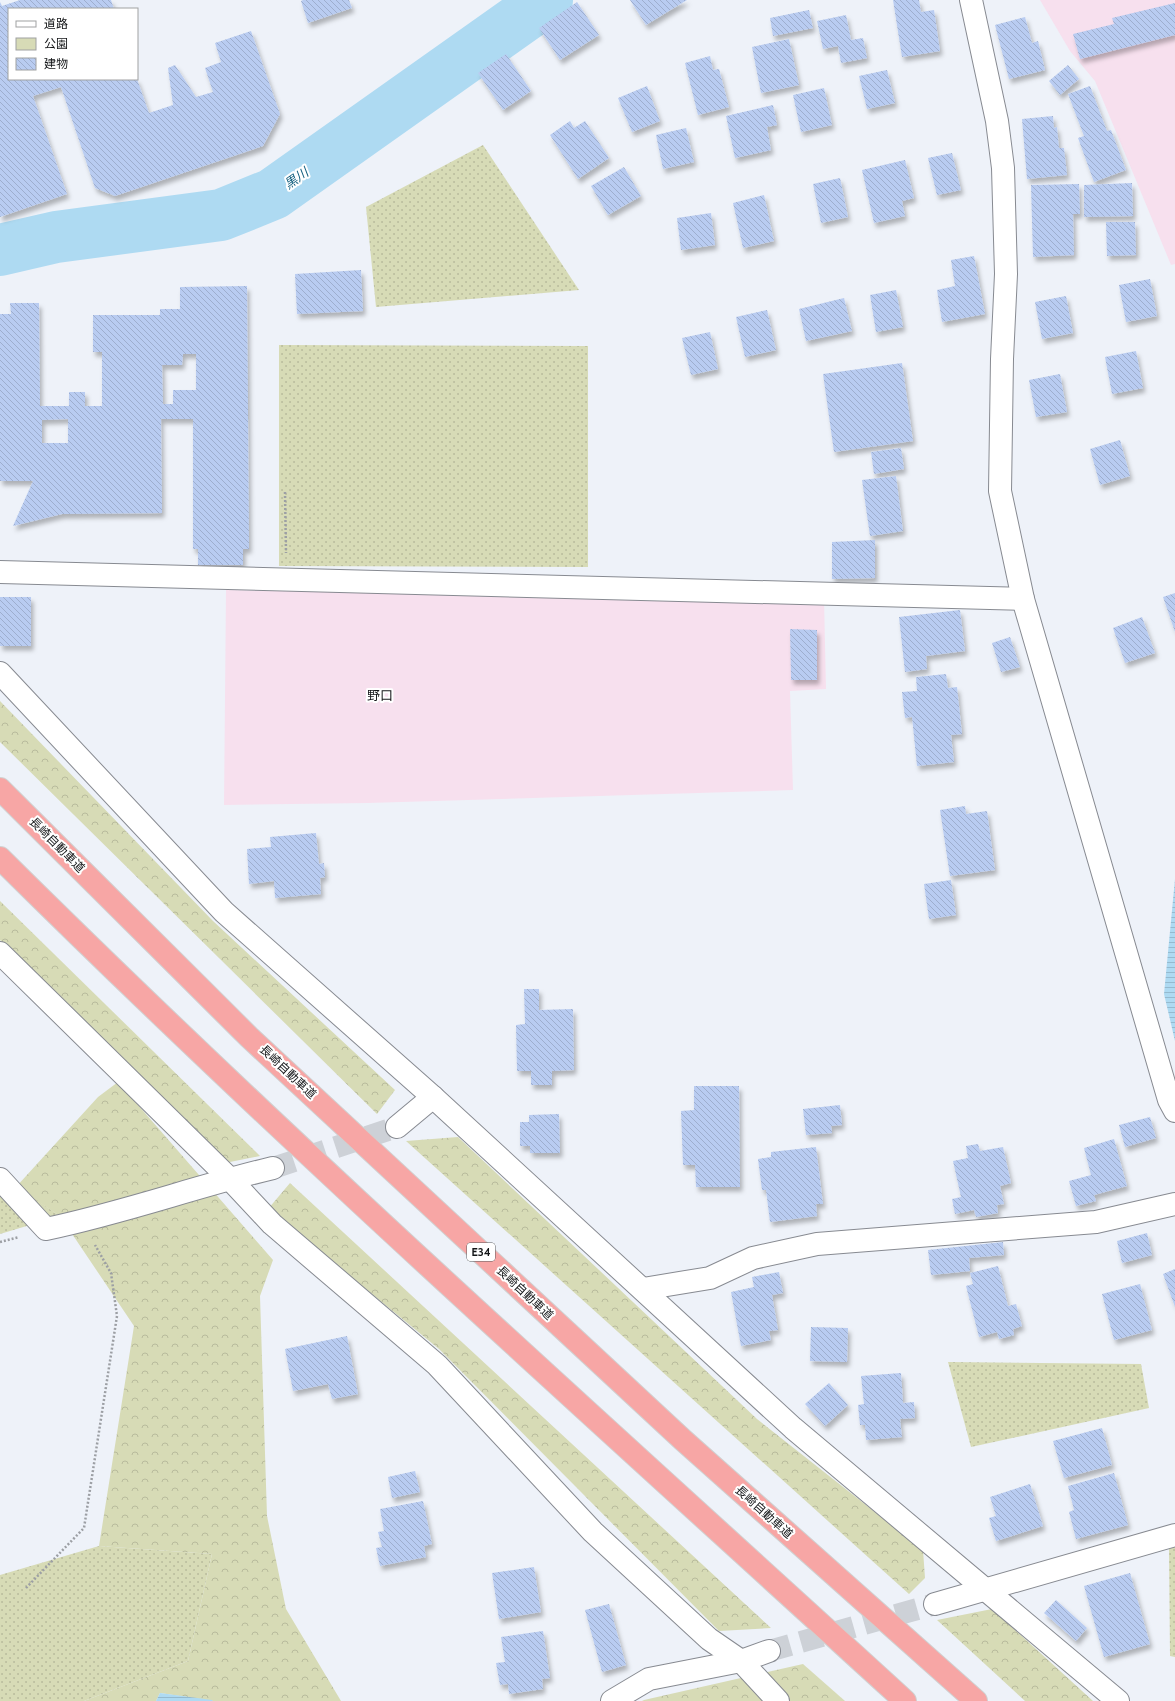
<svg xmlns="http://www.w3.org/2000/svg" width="1175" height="1701" viewBox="0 0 1175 1701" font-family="Cabin,'Noto Sans JP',sans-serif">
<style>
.industrial{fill:#f7e0ee}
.green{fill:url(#green-dots)}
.forest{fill:url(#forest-crowns)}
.water{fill:url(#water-rules)}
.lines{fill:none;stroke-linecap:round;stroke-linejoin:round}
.river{stroke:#aedaf2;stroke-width:52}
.building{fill:url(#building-back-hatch);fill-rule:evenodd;filter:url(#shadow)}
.minor-tunnel{stroke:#cdd1d7;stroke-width:22;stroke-dasharray:22 11;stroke-linecap:butt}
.minor-casing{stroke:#878a91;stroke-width:24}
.highway-casing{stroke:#d0d0d0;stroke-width:24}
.path{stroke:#9c9fa4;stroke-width:2.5;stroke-dasharray:2 2;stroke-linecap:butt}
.minor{stroke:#fff;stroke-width:22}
.highway{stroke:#f7a6a5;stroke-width:22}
.labels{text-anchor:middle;stroke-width:4;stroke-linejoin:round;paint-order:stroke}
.shield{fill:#fff;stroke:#595a5c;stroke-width:1}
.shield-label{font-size:11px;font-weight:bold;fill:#121416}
.street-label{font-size:12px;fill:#121416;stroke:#fff}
.water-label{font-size:13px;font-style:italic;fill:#125e7e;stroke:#fff}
.neighbourhood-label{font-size:13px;fill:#121416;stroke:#fff}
</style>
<defs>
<pattern id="green-dots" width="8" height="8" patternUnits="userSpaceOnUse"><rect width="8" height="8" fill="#d7dbb6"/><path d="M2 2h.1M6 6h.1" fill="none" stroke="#b8bb9c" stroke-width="1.8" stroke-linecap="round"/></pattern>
<pattern id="forest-crowns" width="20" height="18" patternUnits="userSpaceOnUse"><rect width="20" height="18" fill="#d7dbb6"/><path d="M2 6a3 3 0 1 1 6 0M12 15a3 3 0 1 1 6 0" fill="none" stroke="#b8bb9c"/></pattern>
<pattern id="water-rules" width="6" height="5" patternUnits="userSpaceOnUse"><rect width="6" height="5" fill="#aedaf2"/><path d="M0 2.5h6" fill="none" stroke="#95bacf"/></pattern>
<pattern id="building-back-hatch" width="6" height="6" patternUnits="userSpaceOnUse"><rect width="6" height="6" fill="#b9ccf1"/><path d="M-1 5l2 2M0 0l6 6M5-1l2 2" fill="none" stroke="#9eaece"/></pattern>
<filter id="shadow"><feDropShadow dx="2.5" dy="4.5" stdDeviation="2" flood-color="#0004"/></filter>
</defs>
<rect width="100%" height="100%" fill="#eef2f9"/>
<g class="industrial">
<path d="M1040 0H1175V264L1171 265 1095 81 1070 51Z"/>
<path d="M226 590 824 598 826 689 790 691 793 790 368 803 224 805Z"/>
</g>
<g class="green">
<path d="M483 145 579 290 376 307 366 207Z"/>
<path d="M279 345 588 346V567L279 566Z"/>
<path d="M0 1175 60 1216 0 1234Z"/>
<path d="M948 1362 1141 1364 1149 1408 971 1447Z"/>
<path d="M99 1546 212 1554 188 1661 84 1701H0V1575Z"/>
<path d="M1175 1546V1657L1170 1656 1169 1548Z"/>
</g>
<g class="forest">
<path d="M0 701 213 921 395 1090 377 1114 0 742Z"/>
<path d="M0 901 260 1156 225 1163 0 940Z"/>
<path d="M118 1082 273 1260 260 1296 267 1516 286 1609 341 1701H213L160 1693 156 1701H84L188 1661 212 1554 99 1546 134 1326 60 1216 16 1187 98 1097Z"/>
<path d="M458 1137 757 1419 923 1550 925 1578 909 1594 406 1141Z"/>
<path d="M290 1183 771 1628 719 1631 439 1349 268 1209Z"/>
<path d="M992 1609 1093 1701H1025L937 1620Z"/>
<path d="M803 1664 845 1701H642L644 1700Z"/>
</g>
<g class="water">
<path d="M1175 879V1041L1164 994Z"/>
<path d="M160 1693 212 1700 213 1701H156Z"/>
</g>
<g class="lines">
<path class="river" d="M0 250 56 237 221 215 273 194 547 0"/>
</g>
<g class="building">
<path d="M20 0H111L114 9H9V28H7L9 33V79H137L149 113 173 105 168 68 175 65 196 97 213 92 205 68 221 62 215 43 251 31 280 114 263 146 115 196 95 188 61 87 33 96 67 194 0 217V2L2 6Z"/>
<path d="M303 0H349L352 8 308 23 301 1Z"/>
<path d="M630 0H687L646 25Z"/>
<path d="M893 0H919L921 12 934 10 940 51 902 57Z"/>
<path d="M577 2 599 35 560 60 539 28Z"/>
<path d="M1175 3V35L1080 59 1073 34 1114 24 1112 18Z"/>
<path d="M809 10 813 28 773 36 770 18Z"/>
<path d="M846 15 851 40 863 38 867 58 841 63 838 46 823 49 817 21Z"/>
<path d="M1025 17 1032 43 1038 41 1045 70 1009 79 995 25Z"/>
<path d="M789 39 799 85 761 93 752 47Z"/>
<path d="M506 54 531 91 503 110 478 73Z"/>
<path d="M710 56 713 70 719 69 729 107 698 115 685 63Z"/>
<path d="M1068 65 1079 79 1060 95 1049 81Z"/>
<path d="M887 70 895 103 867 109 859 76Z"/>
<path d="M647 86 660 121 632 132 618 98Z"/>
<path d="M1090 86 1107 131 1111 130 1126 170 1094 182 1078 138 1084 136 1068 94Z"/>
<path d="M824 88 832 125 801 132 793 95Z"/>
<path d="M773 105 777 125 767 127 771 150 735 158 726 116Z"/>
<path d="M1053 116 1054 128 1057 127 1059 148H1064L1067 175 1027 179 1022 119Z"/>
<path d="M570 121 574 128 585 121 609 158 578 179 550 135Z"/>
<path d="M686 128 694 162 663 169 656 135Z"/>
<path d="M952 153 961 190 937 195 928 158Z"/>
<path d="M905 160 914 198 902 201 905 216 874 223 862 170Z"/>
<path d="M624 167 641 196 608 215 591 186Z"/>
<path d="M840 178 848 217 821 223 813 184Z"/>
<path d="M1132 183 1133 216 1084 217V185Z"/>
<path d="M1079 184 1080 214H1073L1074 255 1033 257 1031 185Z"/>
<path d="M764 195 774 241 743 248 733 203Z"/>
<path d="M711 213 715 245 681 250 677 218Z"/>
<path d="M1106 222H1135L1136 255 1107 256Z"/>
<path d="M974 256 985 314 942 322 937 290 955 286 951 260Z"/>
<path d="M361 270 363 311 297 314 295 274Z"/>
<path d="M1150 279 1157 316 1126 322 1119 285Z"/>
<path d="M247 286 249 549H243V565H198V549H193V419H161L162 513 62 514 13 526 33 481H0V314H11L10 303H39L40 406H69V392H85V406H102V352H93V315H160V309H180V287ZM183 354H196V390H173V404H163L162 365H182ZM68 419V443H42V420Z"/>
<path d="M896 290 903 327 876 332 870 295Z"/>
<path d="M1066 296 1073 333 1042 339 1035 302Z"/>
<path d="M844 298 852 331 806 341 799 309Z"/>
<path d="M767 310 776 350 745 357 736 317Z"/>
<path d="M710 332 718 369 691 375 682 338Z"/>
<path d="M1136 351 1143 388 1112 394 1105 357Z"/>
<path d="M902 363 913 441 834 452 823 374Z"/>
<path d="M1060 374 1067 412 1036 417 1029 380Z"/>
<path d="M1120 440 1130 476 1100 485 1090 449Z"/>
<path d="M901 448 904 469 874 474 871 452Z"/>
<path d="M896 476 903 531 870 536 862 480Z"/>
<path d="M875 540V578L832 579V542Z"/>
<path d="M1175 593V632L1163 597Z"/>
<rect x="0" y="597" width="31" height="49"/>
<path d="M960 610 965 651 926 656 927 669 905 672 899 617Z"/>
<path d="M1142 617 1155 653 1125 663 1113 628Z"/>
<path d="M790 629 817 630V680H791Z"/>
<path d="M1010 637 1020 667 1001 672 992 643Z"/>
<path d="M946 674 948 688 957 687 962 734 951 735 954 762 917 766 912 717 905 718 902 692 917 691 916 677Z"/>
<path d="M965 806 966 814 987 811 995 870 950 876 940 810Z"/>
<path d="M316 833 319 864 324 863 325 877 320 878 321 894 275 898 274 881 249 884 247 849 271 847 270 837Z"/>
<path d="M951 880 956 915 929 919 924 884Z"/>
<path d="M524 989H539V1010L573 1009 574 1070 552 1071V1085H531V1071H517L516 1025 525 1024Z"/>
<path d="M694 1086H739L740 1187H696L695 1165H683L681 1111 694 1110Z"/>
<path d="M840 1105 842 1125 831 1126 832 1133 806 1135 803 1109Z"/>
<path d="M559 1114 560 1153H530V1146H520V1122H529V1115Z"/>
<path d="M1150 1117 1156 1138 1125 1147 1119 1125Z"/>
<path d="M1114 1139 1127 1186 1094 1195 1096 1201 1076 1206 1069 1181 1091 1175 1084 1148Z"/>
<path d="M978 1144 980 1151 1003 1147 1011 1183 1000 1186 1004 1204 997 1205 998 1213 976 1217 974 1210 955 1214 952 1199 961 1197 953 1161 968 1158 966 1146Z"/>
<path d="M816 1147 823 1204H816L817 1216 770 1222 766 1190H762L758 1159 771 1157V1152Z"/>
<path d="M1147 1233 1152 1255 1122 1263 1117 1241Z"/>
<path d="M1003 1242 1004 1255 969 1258 970 1271 931 1275 928 1250Z"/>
<path d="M998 1266 1008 1306 1016 1304 1022 1326 1013 1329 1014 1335 999 1339 997 1332 979 1337 966 1286 973 1284 970 1273Z"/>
<path d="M1175 1269V1307L1163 1274Z"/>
<path d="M779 1272 783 1293 772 1295 778 1330 769 1331 771 1340 741 1346 731 1292 754 1287 752 1277Z"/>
<path d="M1140 1284 1152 1330 1114 1340 1102 1294Z"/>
<path d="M811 1327 848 1328 847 1362 810 1361Z"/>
<path d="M347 1336 358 1394 332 1399 328 1384 293 1391 285 1349Z"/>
<path d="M901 1373 903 1403 914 1402 915 1418 900 1419 902 1437 866 1440 865 1425H860L858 1405 864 1404 861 1376Z"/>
<path d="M829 1383 848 1405 825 1426 805 1404Z"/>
<path d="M1102 1428 1112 1465 1064 1478 1053 1441Z"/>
<path d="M415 1471 420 1492 392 1498 388 1477Z"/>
<path d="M1114 1473 1128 1525 1076 1539 1069 1512 1074 1510 1068 1486Z"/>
<path d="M1030 1484 1043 1526 996 1541 989 1518 996 1516 990 1497Z"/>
<path d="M423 1501 432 1544 424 1546 426 1557 380 1566 376 1548 382 1547 378 1532 384 1531 380 1509Z"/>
<path d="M534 1567 541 1612 499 1619 492 1573Z"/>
<path d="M1130 1573 1150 1644 1104 1657 1084 1586Z"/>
<path d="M1056 1600 1087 1628 1076 1641 1044 1613Z"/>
<path d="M609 1604 626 1665 602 1672 585 1610Z"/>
<path d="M543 1631 550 1678 542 1679 543 1689 509 1694 508 1684 500 1685 496 1663 505 1662 501 1637Z"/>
</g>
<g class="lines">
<g class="minor-tunnel">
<path d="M273 1168 397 1127"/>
<path d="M769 1651 935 1604"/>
</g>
<defs>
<g id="minor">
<path d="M971 0 997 121 1003 168 1006 274 1002 359 1000 491 1023 599 1169 1100 1175 1111"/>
<path d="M0 572 1023 599"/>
<path d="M0 673 224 912 433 1097 793 1428 1118 1701"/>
<path d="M0 953 229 1178 272 1224 437 1365 593 1532 709 1639 741 1661 778 1701"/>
<path d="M397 1127 433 1097"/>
<path d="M0 1179 46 1229C123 1213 197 1186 273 1168"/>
<path d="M643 1289 710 1278 753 1258 817 1244 1096 1222 1175 1204"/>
<path d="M935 1604 1175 1535"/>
<path d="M612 1701 649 1679 741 1661 769 1651"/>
</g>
<g id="highway">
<path d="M0 789 249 1037 683 1440 976 1701"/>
<path d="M0 858C293 1149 601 1423 905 1701"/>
</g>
</defs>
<use href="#minor" class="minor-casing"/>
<use href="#highway" class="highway-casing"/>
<g class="path">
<path d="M285 492 286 553"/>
<path d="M0 1242 19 1237"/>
<path d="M26 1588 84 1528 117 1316 111 1273 95 1245"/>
</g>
<use href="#minor" class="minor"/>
<use href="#highway" class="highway"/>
</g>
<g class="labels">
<rect class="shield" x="467" y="1243" width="28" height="18" rx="3"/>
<g class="shield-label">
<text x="481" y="1256">E34</text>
</g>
<g class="street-label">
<text transform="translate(57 845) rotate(45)" y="4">長崎自動車道</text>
<text transform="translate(288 1072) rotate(43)" y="4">長崎自動車道</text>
<text transform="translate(525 1293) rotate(43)" y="4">長崎自動車道</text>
<text transform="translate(764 1512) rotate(42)" y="4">長崎自動車道</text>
</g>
<g class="water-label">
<text transform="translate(296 178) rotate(-35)" y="5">黒川</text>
</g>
<g class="neighbourhood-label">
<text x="380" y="700">野口</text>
</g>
</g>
<rect x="8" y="8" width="130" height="72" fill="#ffffff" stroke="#a0a1a2"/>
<rect x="16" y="21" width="20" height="6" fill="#ffffff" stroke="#a0a1a2"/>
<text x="44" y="28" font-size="12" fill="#121416">道路</text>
<rect x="16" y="38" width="20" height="12" fill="#d7dbb6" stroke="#a0a1a2"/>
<text x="44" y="48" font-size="12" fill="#121416">公園</text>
<rect x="16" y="58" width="20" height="12" fill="url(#building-back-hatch)" stroke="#a0a1a2"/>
<text x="44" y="68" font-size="12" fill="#121416">建物</text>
</svg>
